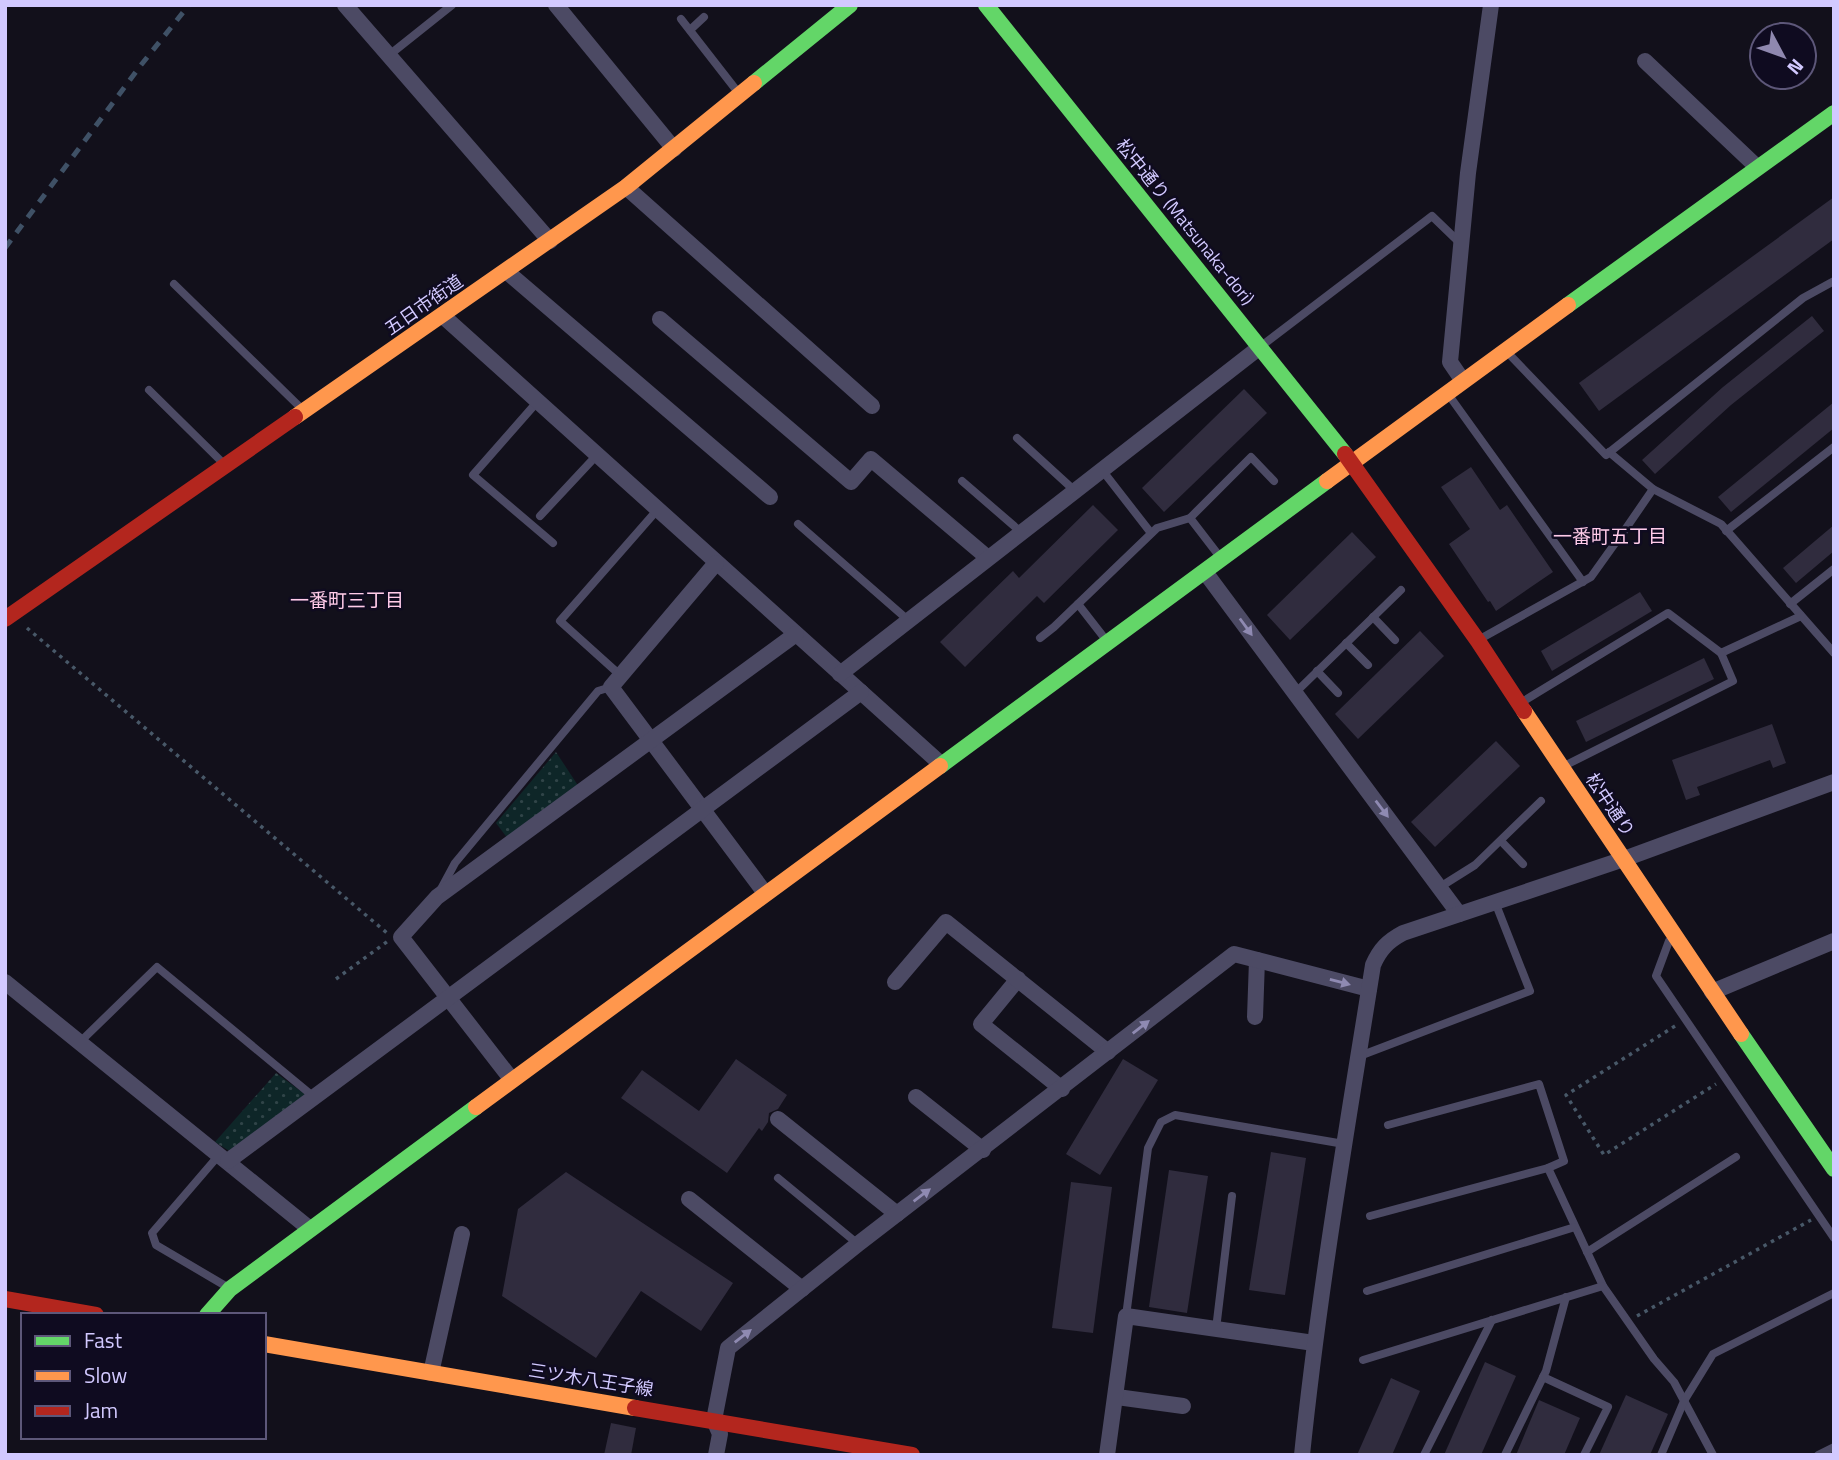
<svg xmlns="http://www.w3.org/2000/svg" width="1839" height="1460" viewBox="0 0 1839 1460" font-family="'Titillium Web','Noto Sans JP',sans-serif">
<style>
.park{fill:url(#park-dots)}
.building{fill:#302c3e}
.lines{fill:none;stroke-linecap:round;stroke-linejoin:round}
.path{stroke:#485868;stroke-width:3.5;stroke-dasharray:3.5 5;stroke-linecap:butt}
.lane{stroke:#4c4a64;stroke-width:8}
.street{stroke:#4c4a64;stroke-width:16}
.fast{stroke:#63d668;stroke-width:16}
.slow{stroke:#ff974d;stroke-width:16}
.jam{stroke:#b3261e;stroke-width:16}
.rail{stroke:#3f5166;stroke-width:5;stroke-dasharray:10 9;stroke-linecap:butt}
.oneway{fill:#8f8ab2}
.labels{text-anchor:middle;stroke-width:5;stroke-linejoin:round;paint-order:stroke}
.street-label{font-size:18px;fill:#d2c9ff;stroke:#0f0b20}
.neighbourhood-label{font-size:19px;fill:#ffcbe9;stroke:#0f0b20}
</style>
<defs>
<pattern id="park-dots" width="8" height="8" patternUnits="userSpaceOnUse" patternTransform="scale(1.75)"><rect width="8" height="8" fill="#0e2628"/><path d="M2 2h.1M6 6h.1" fill="none" stroke="#304448" stroke-width="1.8" stroke-linecap="round"/></pattern>
</defs>
<rect width="100%" height="100%" fill="#12101b"/>
<g class="park">
<path d="M556 752 579 787 508 839 496 823Z"/>
<path d="M276 1073 306 1095 231 1152 215 1142Z"/>
</g>
<g class="building">
<path d="M1834 197V239L1599 411 1579 383Z"/>
<path d="M1812 316 1824 331 1731 405 1655 474 1642 460 1723 387Z"/>
<path d="M1244 389 1267 413 1164 512 1142 488Z"/>
<path d="M1834 402V428L1731 512 1718 497Z"/>
<path d="M1471 467 1500 510 1507 505 1553 572 1496 611 1490 601 1488 602 1449 544 1470 529 1441 487Z"/>
<path d="M1093 505 1118 530 1044 603 1037 596 965 667 940 642 1013 571 1019 578Z"/>
<path d="M1834 525V551L1796 583 1783 568Z"/>
<path d="M1352 532 1376 557 1290 640 1267 615Z"/>
<path d="M1640 592 1652 611 1552 671 1541 651Z"/>
<path d="M1420 631 1444 656 1358 739 1335 714Z"/>
<path d="M1704 658 1714 679 1586 742 1576 721Z"/>
<path d="M1772 724 1786 763 1773 768 1770 760 1697 787 1700 795 1686 800 1672 760Z"/>
<path d="M1496 741 1520 766 1435 847 1411 822Z"/>
<path d="M736 1059 787 1095 778 1109 769 1113 768 1122 762 1131 759 1128 727 1173 621 1098 642 1070 699 1111Z"/>
<path d="M1123 1059 1158 1080 1100 1175 1066 1154Z"/>
<path d="M1271 1152 1306 1158 1285 1295 1249 1290Z"/>
<path d="M1169 1170 1208 1176 1187 1313 1149 1307Z"/>
<path d="M566 1172 733 1283 701 1331 641 1291 596 1358 502 1296 518 1209Z"/>
<path d="M1071 1182 1112 1187 1093 1333 1052 1328Z"/>
<path d="M1485 1362 1516 1376 1481 1455H1444Z"/>
<path d="M1391 1378 1420 1391 1392 1455H1357Z"/>
<path d="M1626 1395 1668 1414 1650 1455H1599Z"/>
<path d="M1539 1400 1580 1418 1564 1455H1516Z"/>
<path d="M611 1423 636 1428 631 1455H604Z"/>
</g>
<g class="lines">
<g class="path">
<path d="M27 628 387 933"/>
<path d="M336 979 388 941"/>
<path d="M1675 1026 1566 1095 1604 1155 1716 1084"/>
<path d="M1637 1316 1811 1220"/>
</g>
<g class="lane">
<path d="M681 19 737 91"/>
<path d="M690 30 704 17"/>
<path d="M388 56 452 5"/>
<path d="M174 284 302 409"/>
<path d="M1260 347 1432 216 1461 244"/>
<path d="M1508 353 1606 455 1803 298 1834 281"/>
<path d="M149 390 222 462"/>
<path d="M1448 394 1583 582"/>
<path d="M538 401 473 475 553 543"/>
<path d="M1017 438 1075 491"/>
<path d="M1609 452 1653 489 1721 524 1834 653"/>
<path d="M1102 470 1151 533"/>
<path d="M962 481 1021 532"/>
<path d="M540 516 597 455"/>
<path d="M1190 518 1220 557"/>
<path d="M798 524 908 620"/>
<path d="M1726 531 1834 447"/>
<path d="M1620 537 1653 489"/>
<path d="M1078 604 1106 640"/>
<path d="M1790 604 1834 569"/>
<path d="M1373 617 1395 640"/>
<path d="M1040 638 1054 627 1157 528 1190 518 1251 457 1274 481"/>
<path d="M1480 639 1591 577 1616 542"/>
<path d="M1346 643 1368 665"/>
<path d="M1317 671 1338 693"/>
<path d="M620 675 560 621 658 509"/>
<path d="M1295 693 1401 590"/>
<path d="M1522 702 1668 613 1721 653 1801 616"/>
<path d="M1564 766 1733 681 1721 653"/>
<path d="M1501 841 1523 864"/>
<path d="M1440 887 1475 865 1541 801"/>
<path d="M441 889 455 863 598 691 611 687"/>
<path d="M1672 939 1669 941 1656 976 1834 1238"/>
<path d="M80 1042 157 967 314 1097"/>
<path d="M1357 1057 1530 991 1495 902"/>
<path d="M219 1155 152 1233 156 1245 229 1288"/>
<path d="M1548 1168 1603 1286 1654 1359 1674 1382 1713 1455"/>
<path d="M778 1178 858 1244"/>
<path d="M1370 1216 1548 1168 1564 1161 1539 1084 1388 1125"/>
<path d="M1587 1252 1736 1157"/>
<path d="M1367 1291 1575 1227"/>
<path d="M1126 1316 1148 1148 1161 1122 1175 1115 1344 1144"/>
<path d="M1216 1329 1232 1196"/>
<path d="M1363 1360 1603 1286"/>
<path d="M1543 1377 1608 1407 1584 1455"/>
<path d="M1424 1455 1492 1320"/>
<path d="M1505 1455 1546 1371 1566 1297"/>
<path d="M1661 1455 1684 1401 1713 1354 1834 1293"/>
<path d="M1818 1455 1834 1447"/>
</g>
<g class="street">
<path d="M345 5 550 241"/>
<path d="M556 5 674 149"/>
<path d="M1645 61 1757 167"/>
<path d="M626 187 872 406"/>
<path d="M506 271 770 497"/>
<path d="M443 316 942 765"/>
<path d="M660 319 851 482 871 459 988 558"/>
<path d="M1463 381 1450 362 1468 173 1491 5"/>
<path d="M716 563 611 687 765 893"/>
<path d="M1205 572 1459 914"/>
<path d="M840 674 1260 347"/>
<path d="M1018 979 981 1024 1062 1089"/>
<path d="M5 982 310 1229"/>
<path d="M895 982 946 922 1108 1052"/>
<path d="M1712 992 1834 941"/>
<path d="M1255 1017 1257 960"/>
<path d="M512 1080 401 937 437 897 796 634"/>
<path d="M916 1097 983 1150"/>
<path d="M778 1119 897 1214"/>
<path d="M228 1161 861 692"/>
<path d="M689 1199 802 1289"/>
<path d="M431 1373 462 1234"/>
<path d="M1117 1397 1183 1406"/>
<path d="M716 1455 720 1434 714 1420 728 1348 858 1244 1234 954 1369 989"/>
<path d="M1107 1455 1126 1316 1314 1343"/>
<path d="M1302 1455C1319 1290 1347 1128 1373 965 1380 949 1388 941 1403 933L1624 859 1834 782"/>
</g>
<g class="fast">
<path d="M986 5 1345 454"/>
<path d="M754 83 850 5"/>
<path d="M1568 305 1834 113"/>
<path d="M940 766 1327 481"/>
<path d="M1741 1034 1834 1169"/>
<path d="M207 1315 230 1289 476 1107"/>
</g>
<g class="slow">
<path d="M295 417 626 187 754 83"/>
<path d="M1327 481 1568 305"/>
<path d="M1524 711 1741 1034"/>
<path d="M476 1107 940 766"/>
<path d="M264 1344 635 1408"/>
</g>
<g class="jam">
<path d="M1345 454 1478 641 1524 711"/>
<path d="M5 619 295 417"/>
<path d="M5 1299 96 1315"/>
<path d="M635 1408 912 1455"/>
</g>
<path class="rail" d="M5 248 141 65 189 5"/>
</g>
<defs><path id="oneway-solid" d="M-6-.8H1V-3.2L6.5 0L1 3.2V.8H-6Z" transform="scale(1.75)"/></defs>
<g class="oneway">
<use href="#oneway-solid" transform="translate(1246 627) rotate(54)"/>
<use href="#oneway-solid" transform="translate(1382 809) rotate(53)"/>
<use href="#oneway-solid" transform="translate(1340 982) rotate(15)"/>
<use href="#oneway-solid" transform="translate(1141 1027) rotate(-38)"/>
<use href="#oneway-solid" transform="translate(922 1195) rotate(-37)"/>
<use href="#oneway-solid" transform="translate(743 1336) rotate(-38)"/>
</g>
<g class="labels">
<g class="street-label">
<text transform="translate(1185 222) rotate(51)" y="6">松中通り (Matsunaka-dori)</text>
<text transform="translate(424 305) rotate(-35)" y="6">五日市街道</text>
<text transform="translate(1610 805) rotate(56)" y="6">松中通り</text>
<text transform="translate(591 1380) rotate(9)" y="6">三ツ木八王子線</text>
</g>
<g class="neighbourhood-label">
<text x="1610" y="543">一番町五丁目</text>
<text x="347" y="607">一番町三丁目</text>
</g>
</g>
<rect width="1839" height="1460" fill="none" stroke="#d2c9ff" stroke-width="14"/>
<rect x="21" y="1313" width="245" height="126" fill="#0f0b20" stroke="#5d5779" stroke-width="2"/>
<rect x="35" y="1336" width="35" height="10" fill="#63d668" stroke="#5d5779" stroke-width="2"/>
<text x="84" y="1348" font-size="21" fill="#d2c9ff">Fast</text>
<rect x="35" y="1371" width="35" height="10" fill="#ff974d" stroke="#5d5779" stroke-width="2"/>
<text x="84" y="1383" font-size="21" fill="#d2c9ff">Slow</text>
<rect x="35" y="1406" width="35" height="10" fill="#b3261e" stroke="#5d5779" stroke-width="2"/>
<text x="84" y="1418" font-size="21" fill="#d2c9ff">Jam</text>
<g transform="translate(1783 56) rotate(131)"><circle r="33" fill="#0f0b20" stroke="#5d5779" stroke-width="2"/>
<path d="M0-5L12 26L0 18L-12 26Z" fill="#8f88af"/>
<text y="-10" font-size="19" font-weight="bold" text-anchor="middle" fill="#d2c9ff">N</text>
</g>
</svg>
